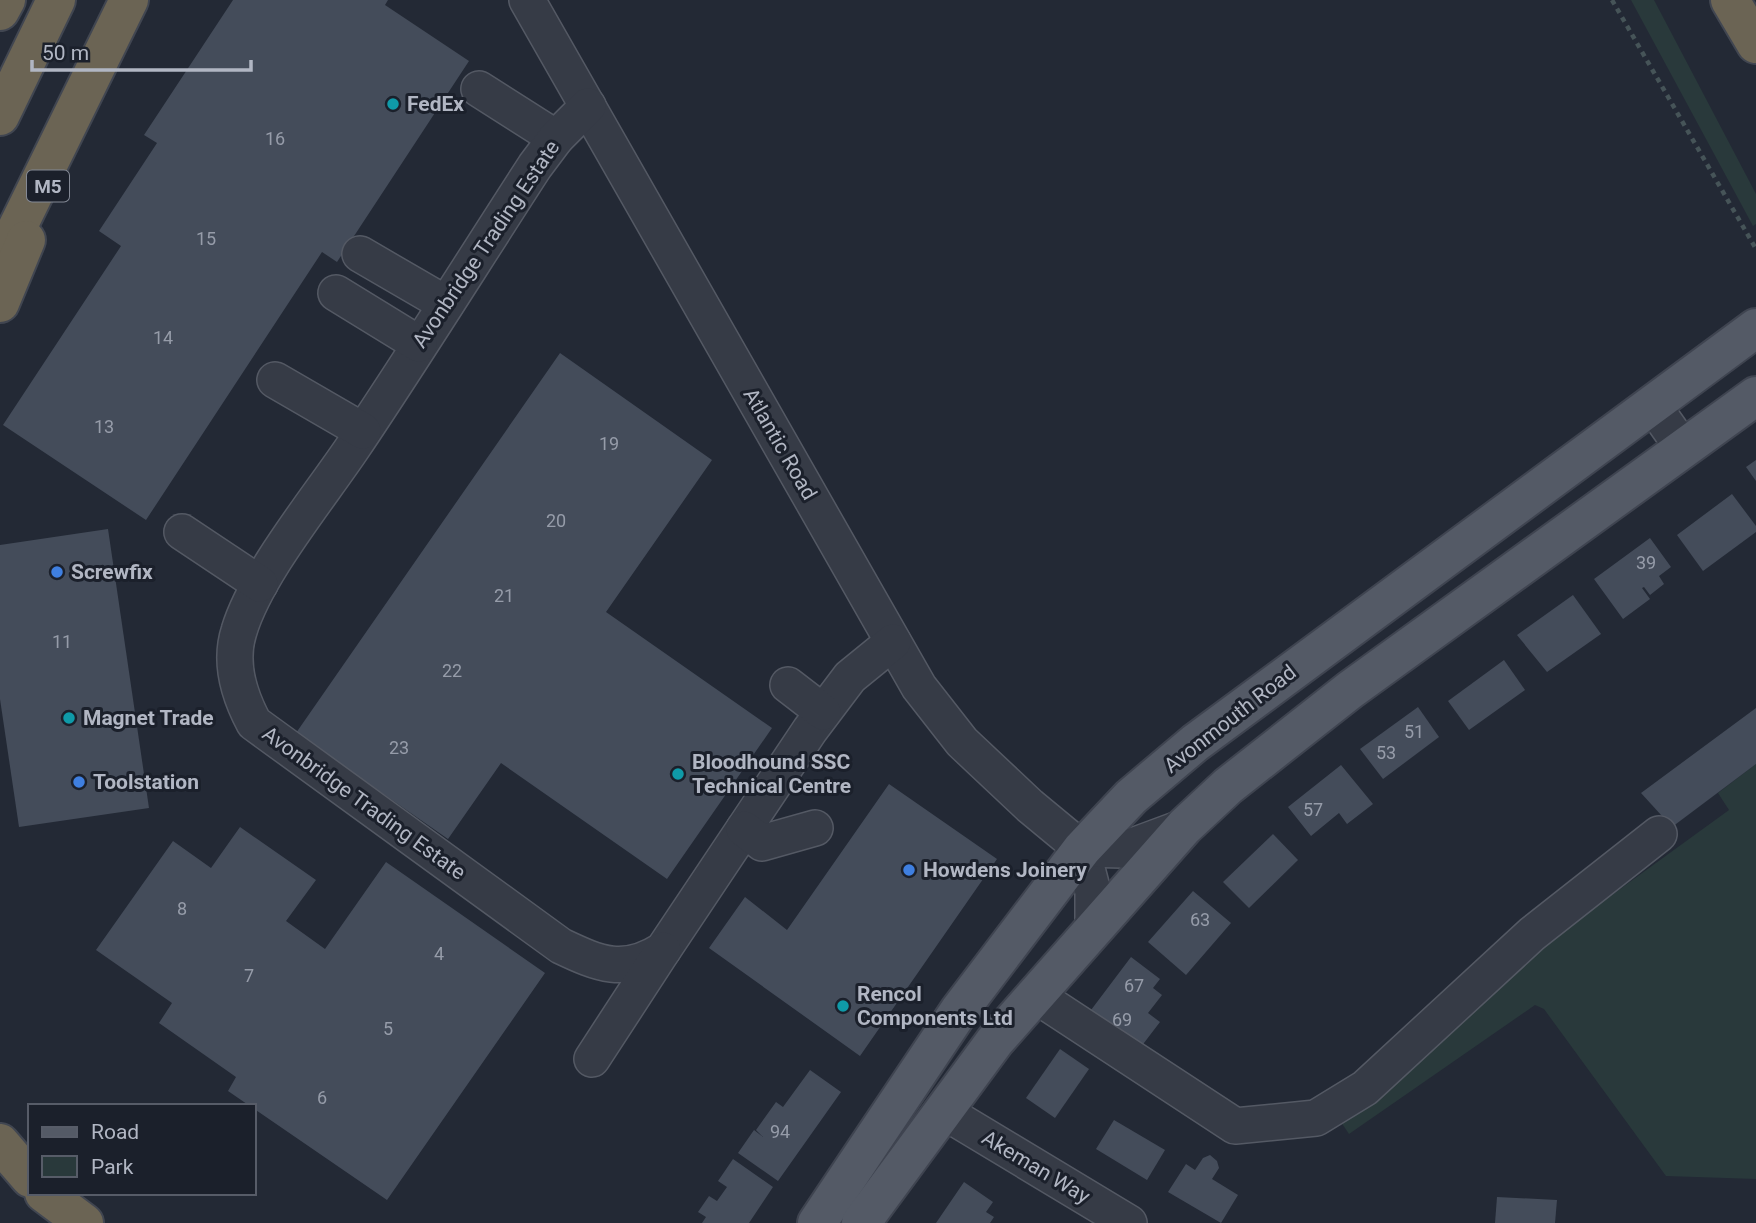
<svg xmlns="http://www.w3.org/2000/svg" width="1756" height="1223" viewBox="0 0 1756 1223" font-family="Roboto,sans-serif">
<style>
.green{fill:#29393b}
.building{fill:#444c5a}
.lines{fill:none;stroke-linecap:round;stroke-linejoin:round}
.minor-casing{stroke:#545964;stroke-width:38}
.major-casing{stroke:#3f4450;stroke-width:42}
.highway-casing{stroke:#414651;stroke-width:42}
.path{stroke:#465458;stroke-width:4.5;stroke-dasharray:5 5;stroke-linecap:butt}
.minor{stroke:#363b46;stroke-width:35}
.major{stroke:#545a66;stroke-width:38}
.highway{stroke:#6b6454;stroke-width:38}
.culture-dot{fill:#0f9aa8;stroke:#1b202b;stroke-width:2.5}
.shop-dot{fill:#3f7fe0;stroke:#1b202b;stroke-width:2.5}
.labels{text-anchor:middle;stroke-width:6;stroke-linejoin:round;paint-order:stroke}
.number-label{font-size:18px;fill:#969ca9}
.shield{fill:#1b202b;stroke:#848995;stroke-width:2}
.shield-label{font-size:19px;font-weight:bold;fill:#b1b6c3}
.poi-label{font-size:21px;font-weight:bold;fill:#b1b6c3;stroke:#1b202b;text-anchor:start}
.street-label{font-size:21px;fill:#b1b6c3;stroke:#1b202b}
</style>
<rect width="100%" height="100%" fill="#232935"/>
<g class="green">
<path d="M1631 0H1654L1756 194V224L1753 226Z"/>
<path d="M1756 764V1179L1666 1176 1544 1009 1535 1005 1349 1134 1333 1110 1565 929 1729 810 1718 793Z"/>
</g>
<g class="building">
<path d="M233 0H388L385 5 469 61 337 262 322 252 146 520 3 425 121 246 99 231 157 143 144 135Z"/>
<path d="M560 353 712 460 606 612 772 728 667 879 501 763 448 839 296 733Z"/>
<path d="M1756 460V481L1746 467Z"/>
<path d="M1732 494 1756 526V532L1703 571 1677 535Z"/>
<path d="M108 529 149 808 19 827 0 699V545Z"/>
<path d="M1650 538 1671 567 1659 576 1664 584 1650 595 1644 587 1642 588 1650 599 1623 619 1594 579Z"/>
<path d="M1573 595 1601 634 1547 672 1517 635Z"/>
<path d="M1504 660 1525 690 1469 730 1448 701Z"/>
<path d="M1418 707 1439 737 1383 779 1360 749Z"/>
<path d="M1756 708V764L1672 827 1641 793Z"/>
<path d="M1341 765 1373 804 1347 824 1339 813 1311 836 1288 807Z"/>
<path d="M889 784 997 859 860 1056 709 948 745 897 787 930Z"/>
<path d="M240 827 316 880 286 921 325 949 386 862 545 973 387 1200 228 1091 236 1077 159 1023 172 1003 96 950 173 841 211 868Z"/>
<path d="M1273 834 1298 860 1249 908 1223 882Z"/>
<path d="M1193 891 1231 923 1186 975 1148 942Z"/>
<path d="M1131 957 1160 979 1153 988 1162 995 1148 1013 1160 1022 1134 1056 1085 1018Z"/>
<path d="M1060 1049 1089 1069 1055 1118 1026 1098Z"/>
<path d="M810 1070 841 1092 778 1181 738 1153 754 1130 763 1137 756 1130 776 1102 783 1107Z"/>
<path d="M1114 1120 1165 1150 1147 1180 1096 1149Z"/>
<path d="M1210 1155 1217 1161 1219 1168 1212 1179 1238 1195 1221 1223 1168 1192 1186 1164 1195 1170 1203 1158Z"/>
<path d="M733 1159 773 1187 749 1223H702L706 1217 698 1212 709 1196 717 1201 727 1187 718 1181Z"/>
<path d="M964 1182 993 1202 986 1212 994 1217 990 1223H936Z"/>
<path d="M1497 1197 1557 1200 1555 1223H1495Z"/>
</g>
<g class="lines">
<defs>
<g id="minor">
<path d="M527 0 919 687 962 742 1030 806 1082 849 1093 892V930"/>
<path d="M479 89 556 138"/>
<path d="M588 106 556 138 535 166C474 260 415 355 353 447 318 499 256 574 239 631 229 662 239 695 254 723L561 946C599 964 624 975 663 950L810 730 850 677 893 642"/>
<path d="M360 254 446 304"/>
<path d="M336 293 419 344"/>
<path d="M275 380 363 431"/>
<path d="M1652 404 1683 448"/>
<path d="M182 532 260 584"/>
<path d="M788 685 823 712"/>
<path d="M744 829 762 843 815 828"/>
<path d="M1082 849 1122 850 1184 827"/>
<path d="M1035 995 1235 1126 1316 1118 1365 1088 1532 934 1659 834"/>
<path d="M592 1059 663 950"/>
<path d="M943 1111 1129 1223"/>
</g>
<g id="major">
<path d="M817 1223 959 1011 1082 849 1131 797 1195 743 1756 328"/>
<path d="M861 1223 995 1041 1184 827 1228 786 1350 690 1756 396"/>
</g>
<g id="highway">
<path d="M1730 0 1756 44"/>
<path d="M0 11 6 0"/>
<path d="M0 116 56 0"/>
<path d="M0 263 129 0"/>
<path d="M0 303 26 240"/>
<path d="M0 1143 30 1178"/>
<path d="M44 1193 84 1223"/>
</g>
</defs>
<use href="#minor" class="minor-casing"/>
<use href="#major" class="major-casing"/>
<use href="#highway" class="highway-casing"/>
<path class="path" d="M1612 0 1756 249"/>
<use href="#minor" class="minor"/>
<use href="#major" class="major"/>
<use href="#highway" class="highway"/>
</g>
<g class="culture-dot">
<circle cx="393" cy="104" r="7"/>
<circle cx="69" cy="718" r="7"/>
<circle cx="678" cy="774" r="7"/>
<circle cx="843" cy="1006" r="7"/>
</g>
<g class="shop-dot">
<circle cx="57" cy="572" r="7"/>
<circle cx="79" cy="782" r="7"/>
<circle cx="909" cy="870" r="7"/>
</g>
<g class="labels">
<g class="number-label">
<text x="275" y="145">16</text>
<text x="206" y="245">15</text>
<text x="163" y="344">14</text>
<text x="104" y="433">13</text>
<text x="609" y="450">19</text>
<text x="556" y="527">20</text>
<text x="1646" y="569">39</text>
<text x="504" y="602">21</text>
<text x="62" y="648">11</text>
<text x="452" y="677">22</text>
<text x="1414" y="738">51</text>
<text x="399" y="754">23</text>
<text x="1386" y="759">53</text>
<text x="1313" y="816">57</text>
<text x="182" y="915">8</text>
<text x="1200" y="926">63</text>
<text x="439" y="960">4</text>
<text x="249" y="982">7</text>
<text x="1134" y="992">67</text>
<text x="1122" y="1026">69</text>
<text x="388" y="1035">5</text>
<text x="322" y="1104">6</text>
<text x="780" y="1138">94</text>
</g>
<rect class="shield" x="27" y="170.5" width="42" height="31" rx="5"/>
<g class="shield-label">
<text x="48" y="193">M5</text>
</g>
<g class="poi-label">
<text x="407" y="111">FedEx</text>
<text x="71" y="579">Screwfix</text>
<text x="83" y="725">Magnet Trade</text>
<text x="692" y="769">Bloodhound SSC<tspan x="692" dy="24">Technical Centre</tspan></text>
<text x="93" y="789">Toolstation</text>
<text x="923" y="877">Howdens Joinery</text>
<text x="857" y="1001">Rencol<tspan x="857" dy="24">Components Ltd</tspan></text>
</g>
<g class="street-label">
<text transform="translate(486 244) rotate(-56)" y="7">Avonbridge Trading Estate</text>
<text transform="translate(780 444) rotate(60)" y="7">Atlantic Road</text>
<text transform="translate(1230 719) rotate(-38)" y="7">Avonmouth Road</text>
<text transform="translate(364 803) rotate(36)" y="7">Avonbridge Trading Estate</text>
<text transform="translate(1036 1167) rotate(31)" y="7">Akeman Way</text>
</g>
</g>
<rect x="28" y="1104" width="228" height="91" fill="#1b202b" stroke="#575c68" stroke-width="2"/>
<rect x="42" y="1127" width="35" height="10" fill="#545a66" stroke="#575c68" stroke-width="2"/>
<text x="91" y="1139" font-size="21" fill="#b1b6c3">Road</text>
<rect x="42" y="1156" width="35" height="21" fill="#29393b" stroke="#575c68" stroke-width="2"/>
<text x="91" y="1174" font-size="21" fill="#b1b6c3">Park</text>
<path d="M32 60v10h219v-10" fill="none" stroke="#b1b6c3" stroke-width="3.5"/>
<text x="42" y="60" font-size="21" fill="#b1b6c3" stroke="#1b202b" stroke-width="5" paint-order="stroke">50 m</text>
</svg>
